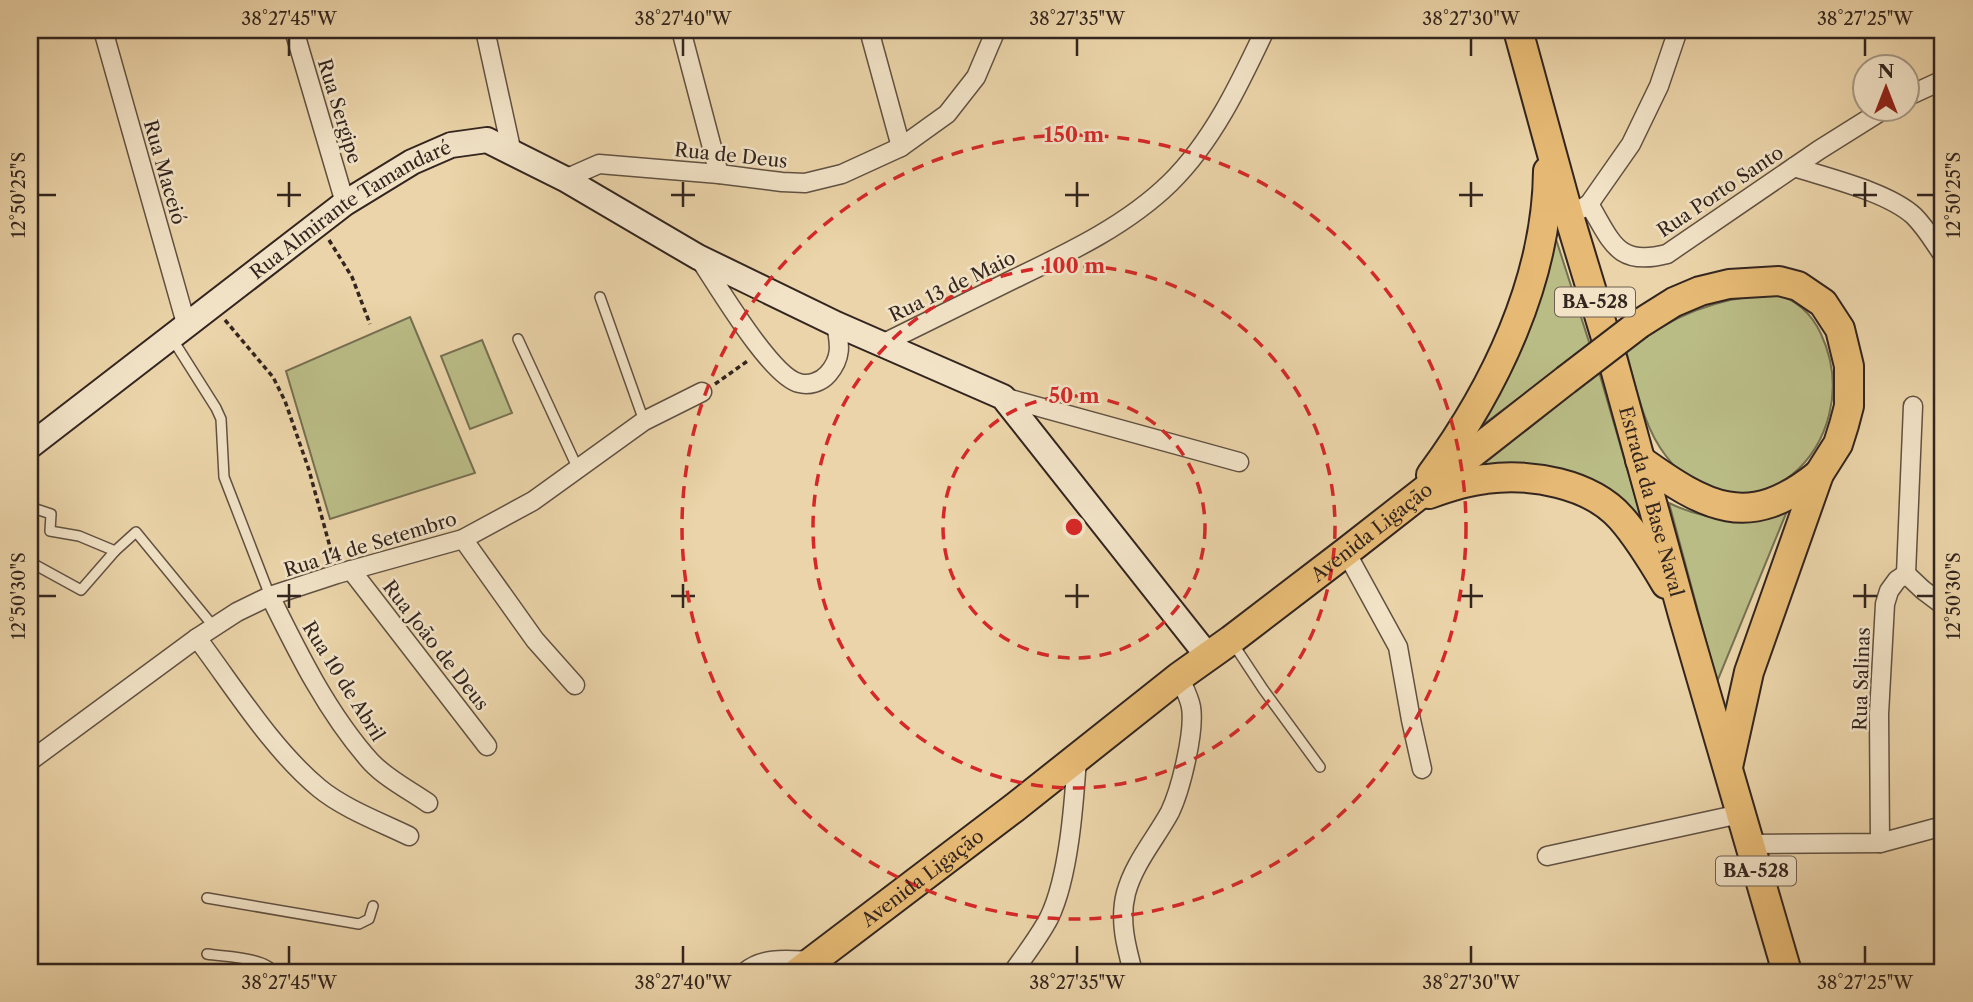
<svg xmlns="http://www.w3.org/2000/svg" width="1973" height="1002" viewBox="0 0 1973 1002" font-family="'Libre Caslon Text',serif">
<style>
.green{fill:#babc86;stroke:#767052;stroke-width:2}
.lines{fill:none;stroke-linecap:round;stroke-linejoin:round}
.lane-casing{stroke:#615142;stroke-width:12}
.street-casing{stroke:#615142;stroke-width:21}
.secondary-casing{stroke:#33251f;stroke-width:28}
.primary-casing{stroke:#33251f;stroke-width:32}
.path{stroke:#33251f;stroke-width:3.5;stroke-dasharray:5 3.5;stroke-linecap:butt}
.lane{stroke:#f2e3c7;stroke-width:9}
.street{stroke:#f2e3c7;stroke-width:18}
.secondary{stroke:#f2e3c7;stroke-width:24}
.primary{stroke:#e6ba74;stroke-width:28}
.primary-bridge-casing{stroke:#33251f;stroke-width:32;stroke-linecap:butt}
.primary-bridge{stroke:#e6ba74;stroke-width:28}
.ticks{fill:none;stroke:#33251f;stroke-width:2.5}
.ring{fill:none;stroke:#d62828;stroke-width:3.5;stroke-dasharray:12 9}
.labels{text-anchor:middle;stroke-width:5;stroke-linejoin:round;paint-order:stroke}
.shield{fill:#f2e3c7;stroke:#6c5e51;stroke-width:2}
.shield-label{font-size:18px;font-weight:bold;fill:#33251f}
.street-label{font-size:19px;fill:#33251f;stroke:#f2e3c7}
.centre{fill:#d62828;stroke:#f2e3c7;stroke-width:3.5}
.ring-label{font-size:21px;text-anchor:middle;font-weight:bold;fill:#d62828;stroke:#f2e3c7;stroke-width:5;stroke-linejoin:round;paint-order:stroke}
.neatline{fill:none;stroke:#33251f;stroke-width:2.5}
.ticks-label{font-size:18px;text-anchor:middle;fill:#33251f}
</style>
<rect width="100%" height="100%" fill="#ebd4a9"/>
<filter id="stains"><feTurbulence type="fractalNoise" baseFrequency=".00286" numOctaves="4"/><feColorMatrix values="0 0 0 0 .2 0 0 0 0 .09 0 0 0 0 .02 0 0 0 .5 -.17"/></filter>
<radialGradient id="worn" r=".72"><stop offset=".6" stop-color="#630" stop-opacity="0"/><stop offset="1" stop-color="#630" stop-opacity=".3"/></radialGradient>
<g class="green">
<path d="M1555 236 1590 345 1472 433Z"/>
<path d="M1774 294C1795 298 1812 314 1821 334 1872 444 1744 559 1666 456 1643 427 1636 386 1626 351 1672 315 1716 298 1774 294Z"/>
<path d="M410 317 475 473 330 519 286 371Z"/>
<path d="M482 340 512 413 470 429 441 356Z"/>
<path d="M1599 372 1647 537 1634 521 1476 470Z"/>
<path d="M1669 503C1708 522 1747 524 1787 511L1717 682Z"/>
</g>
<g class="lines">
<defs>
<g id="lane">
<path d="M600 297 644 421"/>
<path d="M518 339 578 469"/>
<path d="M173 340 216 408 221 419 224 477 270 596"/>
<path d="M30 507 51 514 50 531 79 536 115 551 136 532 214 627"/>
<path d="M30 562 81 590 115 551"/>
<path d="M1232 642 1263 689 1320 767"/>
<path d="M207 898 359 924 369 919 373 906"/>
<path d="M207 954C224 957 265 957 274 972"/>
</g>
<g id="street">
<path d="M103 30 187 327"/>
<path d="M294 30 345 203"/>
<path d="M485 30 512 153"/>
<path d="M681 30 719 174"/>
<path d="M869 30 901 147"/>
<path d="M1906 97 1943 80"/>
<path d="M1794 167C1828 178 1888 192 1914 216 1926 228 1934 242 1943 255"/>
<path d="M565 179 599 164 719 174 782 182 805 183 842 174 901 147 947 114 976 77 996 30"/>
<path d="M1589 204C1612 242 1617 267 1667 254L1819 150 1886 108"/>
<path d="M1581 209 1589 204 1631 144 1659 86 1678 30"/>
<path d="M699 258C716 283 771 377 799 383 809 386 821 382 828 374 842 358 840 345 836 324"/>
<path d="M882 344C927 322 972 300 1016 278 1070 252 1127 225 1170 183 1213 141 1240 83 1265 30"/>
<path d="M1003 397 1239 462"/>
<path d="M463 539 535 640 575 685"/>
<path d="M1346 552 1398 647 1411 720 1422 769"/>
<path d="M351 570 487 746"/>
<path d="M1906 574 1913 406"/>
<path d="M270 596C298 653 328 714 371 762 386 778 409 790 428 803"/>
<path d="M197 638C234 687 271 748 319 788 343 808 380 822 409 836"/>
<path d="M30 761 197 638 237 612 270 596 337 574 463 539 533 501 644 421 702 392"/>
<path d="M1880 843 1879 714 1885 604 1889 591 1897 580 1906 574 1923 590 1943 605"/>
<path d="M1748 844 1880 843 1943 826"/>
<path d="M1547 856 1740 814"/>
<path d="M745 972C764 956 789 960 813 961"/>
<path d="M1013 972C1025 955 1039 937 1049 918 1069 877 1074 803 1077 758"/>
<path d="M1133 972C1126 946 1119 920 1126 893 1134 863 1156 838 1170 812 1181 789 1195 731 1191 707 1189 696 1183 686 1179 677"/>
</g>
<g id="secondary">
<path id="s1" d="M30 446 345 203 412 162 451 145 487 140 565 179 698 257 836 324 1003 397 1207 655"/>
</g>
<g id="primary">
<path id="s2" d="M1518 30 1569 216 1613 361 1683 615 1787 972"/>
<path d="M1639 324 1674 302 1700 291 1729 284 1779 281 1798 286 1823 303 1840 329 1849 366V406L1844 425 1838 444 1819 474 1749 672 1728 767"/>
<path d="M1640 460C1706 507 1748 532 1819 474"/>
<path d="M1431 475C1495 388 1547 280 1548 171"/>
<path d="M1429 494C1448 487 1466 481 1486 479 1530 473 1590 483 1621 518 1638 537 1653 562 1666 584"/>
<path id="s3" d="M798 972 1014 808 1179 677 1231 640 1346 552 1566 380"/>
</g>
</defs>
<use href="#lane" class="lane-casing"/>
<use href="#street" class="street-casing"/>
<use href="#secondary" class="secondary-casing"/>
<use href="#primary" class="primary-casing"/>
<g class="path">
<path d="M329 240 352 277 370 324"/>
<path d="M225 320 273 377 285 401 309 470 333 558"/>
<path d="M715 384 749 360"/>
</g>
<use href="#lane" class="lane"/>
<use href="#street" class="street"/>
<use href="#secondary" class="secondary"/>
<use href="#primary" class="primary"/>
<defs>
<path id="primary-bridge" d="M1566 380 1639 324"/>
</defs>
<use href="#primary-bridge" class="primary-bridge-casing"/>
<use href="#primary-bridge" class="primary-bridge"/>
</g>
<path class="ticks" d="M289 38V56M683 38V56M1077 38V56M1471 38V56M1865 38V56M289 182V207M683 182V207M1077 182V207M1471 182V207M1865 182V207M38 195H56M277 195H301M671 195H695M1065 195H1089M1459 195H1483M1853 195H1877M1917 195H1934M289 584V608M683 584V608M1077 584V608M1471 584V608M1865 584V608M38 596H56M277 596H301M671 596H695M1065 596H1089M1459 596H1483M1853 596H1877M1917 596H1934M289 946V964M683 946V964M1077 946V964M1471 946V964M1865 946V964"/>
<g class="ring">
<circle cx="1074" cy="527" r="131"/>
<circle cx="1074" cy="527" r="261"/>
<circle cx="1074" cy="527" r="392"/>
</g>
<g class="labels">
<g class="shield">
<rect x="1555" y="287.5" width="80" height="29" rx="5"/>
<rect x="1716" y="856.5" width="80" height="29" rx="5"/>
</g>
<g class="shield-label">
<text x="1595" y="308">BA-528</text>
<text x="1756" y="877">BA-528</text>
</g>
<g class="street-label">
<text transform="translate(340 111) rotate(73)" y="7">Rua Sergipe</text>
<text transform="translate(731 155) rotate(6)" y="7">Rua de Deus</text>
<text transform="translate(165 172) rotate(74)" y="7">Rua Maceió</text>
<text transform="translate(1720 191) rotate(-34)" y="7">Rua Porto Santo</text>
<text dy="7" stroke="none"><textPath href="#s1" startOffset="399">Rua Almirante Tamandaré</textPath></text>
<text transform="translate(952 286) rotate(-26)" y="7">Rua 13 de Maio</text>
<text dy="7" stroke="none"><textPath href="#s2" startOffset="490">Estrada da Base Naval</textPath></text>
<text dy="7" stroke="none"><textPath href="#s3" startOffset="723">Avenida Ligação</textPath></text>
<text transform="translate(370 544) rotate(-17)" y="7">Rua 14 de Setembro</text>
<text transform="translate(436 645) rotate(52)" y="7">Rua João de Deus</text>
<text transform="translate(1861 679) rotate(-88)" y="7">Rua Salinas</text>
<text transform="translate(344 681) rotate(58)" y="7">Rua 10 de Abril</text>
<text dy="7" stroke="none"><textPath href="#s3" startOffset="156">Avenida Ligação</textPath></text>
</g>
</g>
<circle cx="1074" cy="527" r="10" class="centre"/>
<g class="ring-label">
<text x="1074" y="142">150 m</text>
<text x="1074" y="273">100 m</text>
<text x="1074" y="403">50 m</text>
</g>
<rect width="1973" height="1002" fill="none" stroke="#ebd4a9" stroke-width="77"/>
<g transform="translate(1886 88)"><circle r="33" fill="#f2e3c7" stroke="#a69784" stroke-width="2"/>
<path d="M0-5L12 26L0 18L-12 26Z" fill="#8f2418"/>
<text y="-10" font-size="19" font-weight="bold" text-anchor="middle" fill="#33251f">N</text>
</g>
<rect x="38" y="38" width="1896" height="926" class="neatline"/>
<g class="ticks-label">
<text x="289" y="25">38°27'45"W</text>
<text x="683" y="25">38°27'40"W</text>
<text x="1077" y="25">38°27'35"W</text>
<text x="1471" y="25">38°27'30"W</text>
<text x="1865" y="25">38°27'25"W</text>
<text transform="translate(19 195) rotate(-90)" y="6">12°50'25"S</text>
<text transform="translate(1954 195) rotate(-90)" y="6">12°50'25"S</text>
<text transform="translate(19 596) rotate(-90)" y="6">12°50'30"S</text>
<text transform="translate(1954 596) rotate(-90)" y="6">12°50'30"S</text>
<text x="289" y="989">38°27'45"W</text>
<text x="683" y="989">38°27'40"W</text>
<text x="1077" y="989">38°27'35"W</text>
<text x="1471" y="989">38°27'30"W</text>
<text x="1865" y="989">38°27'25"W</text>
</g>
<rect width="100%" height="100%" filter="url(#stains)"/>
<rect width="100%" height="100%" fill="url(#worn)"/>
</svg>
